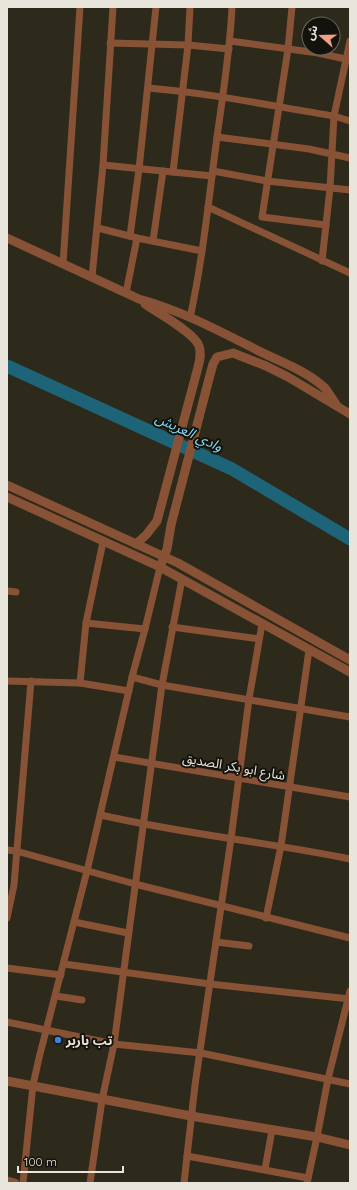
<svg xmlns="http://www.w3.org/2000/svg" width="357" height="1190" viewBox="0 0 357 1190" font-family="Quicksand,'Noto Sans Arabic',sans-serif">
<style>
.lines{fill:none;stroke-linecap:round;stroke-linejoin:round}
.river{stroke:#1d6478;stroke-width:13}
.minor{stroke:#875235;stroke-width:7}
.tertiary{stroke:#875235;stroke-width:9}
.shop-dot{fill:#3f7fe0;stroke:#14120c;stroke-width:1.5}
.labels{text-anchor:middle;stroke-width:4;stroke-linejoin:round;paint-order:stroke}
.street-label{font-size:13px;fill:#e8e5dc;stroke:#14120c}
.poi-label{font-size:13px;font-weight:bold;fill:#e8e5dc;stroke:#14120c;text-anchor:start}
.water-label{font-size:14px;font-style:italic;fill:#84dbf8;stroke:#14120c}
</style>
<rect width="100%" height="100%" fill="#2d291b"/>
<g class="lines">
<path class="river" d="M7 366 232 469 350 539"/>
<g class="minor">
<path d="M292 7 288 49 262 217 326 225 330 188 334 116 350 41"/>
<path d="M230 41 318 53 350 60"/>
<path d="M110 43 188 45 229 49"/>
<path d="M148 88C210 93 272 106 334 116L350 121"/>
<path d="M217 137 309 149 350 158"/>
<path d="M103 165 212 176"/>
<path d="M213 171 267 181 350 190"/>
<path d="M173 172 188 45 190 7"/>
<path d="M208 207 350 273"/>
<path d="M98 228 137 238 202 251"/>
<path d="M130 236 139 169 156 7"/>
<path d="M153 241 163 171"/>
<path d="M322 261 326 225"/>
<path d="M63 264 80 7"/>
<path d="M92 277 103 165 113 7"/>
<path d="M126 293 137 238"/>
<path d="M190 318C203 258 209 197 217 137 223 94 230 51 232 7"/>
<path d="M7 591 16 592"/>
<path d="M86 623 145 629"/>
<path d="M172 627 259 639"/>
<path d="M132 677 162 685 350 717"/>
<path d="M7 681 80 683 129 691"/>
<path d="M80 683 86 623 103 542"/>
<path d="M114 757 350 797"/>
<path d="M101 815C183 834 267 842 350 859"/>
<path d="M7 850 16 851 135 884 350 938"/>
<path d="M7 918 14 885 31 681"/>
<path d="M266 918 281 846 309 650"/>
<path d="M74 922 128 933"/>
<path d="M216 942 249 946"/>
<path d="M64 964 210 984 350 999"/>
<path d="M7 968 61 975"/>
<path d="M56 996 82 1000"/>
<path d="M7 1022 114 1044 201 1053 350 1084"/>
<path d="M187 1156 308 1178"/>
<path d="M265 1169 272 1130"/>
<path d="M23 1183 33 1085 39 1058 87 871 132 677 145 629 160 567"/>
<path d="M90 1183 102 1100 114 1044 162 685 182 579"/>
<path d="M184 1183 195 1085 231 839 249 699 262 624"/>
<path d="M307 1183 317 1137 328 1079 350 991"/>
</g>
<g class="tertiary">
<path d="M7 238 139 299C183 311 223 333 263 353 284 363 308 372 325 388 329 393 333 400 337 406"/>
<path d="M7 485 178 563 350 660"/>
<path d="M7 497 160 567 350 672"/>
<path d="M136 544 146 535 157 521 197 371C199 363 202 355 199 346 195 333 158 313 145 304"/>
<path d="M162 562 167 549 171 525 210 375 213 364 217 357 233 353 266 366 288 377 350 414"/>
<path d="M7 1081 191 1116 317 1137 350 1145"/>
<path d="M7 1181 15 1183"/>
</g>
</g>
<circle class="shop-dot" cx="58" cy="1040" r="4"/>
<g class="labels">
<g class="street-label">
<text transform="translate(234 766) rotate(10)" y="5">شارع ابو بكر الصديق</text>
</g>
<g class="poi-label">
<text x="66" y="1045">تب باربر</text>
</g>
<g class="water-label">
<text transform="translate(189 432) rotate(25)" y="5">وادي العريش</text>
</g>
</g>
<rect width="357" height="1190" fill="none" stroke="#e8e5dc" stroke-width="16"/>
<g transform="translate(321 36) rotate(290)"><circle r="19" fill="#14120c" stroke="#69665f"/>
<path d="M0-3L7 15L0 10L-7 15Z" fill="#f39f85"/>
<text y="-6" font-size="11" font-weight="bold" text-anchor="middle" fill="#e8e5dc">ش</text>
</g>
<path d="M18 1166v6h105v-6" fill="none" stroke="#e8e5dc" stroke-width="2"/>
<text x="24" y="1166" font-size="12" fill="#e8e5dc" stroke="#14120c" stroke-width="3" paint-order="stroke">100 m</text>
</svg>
